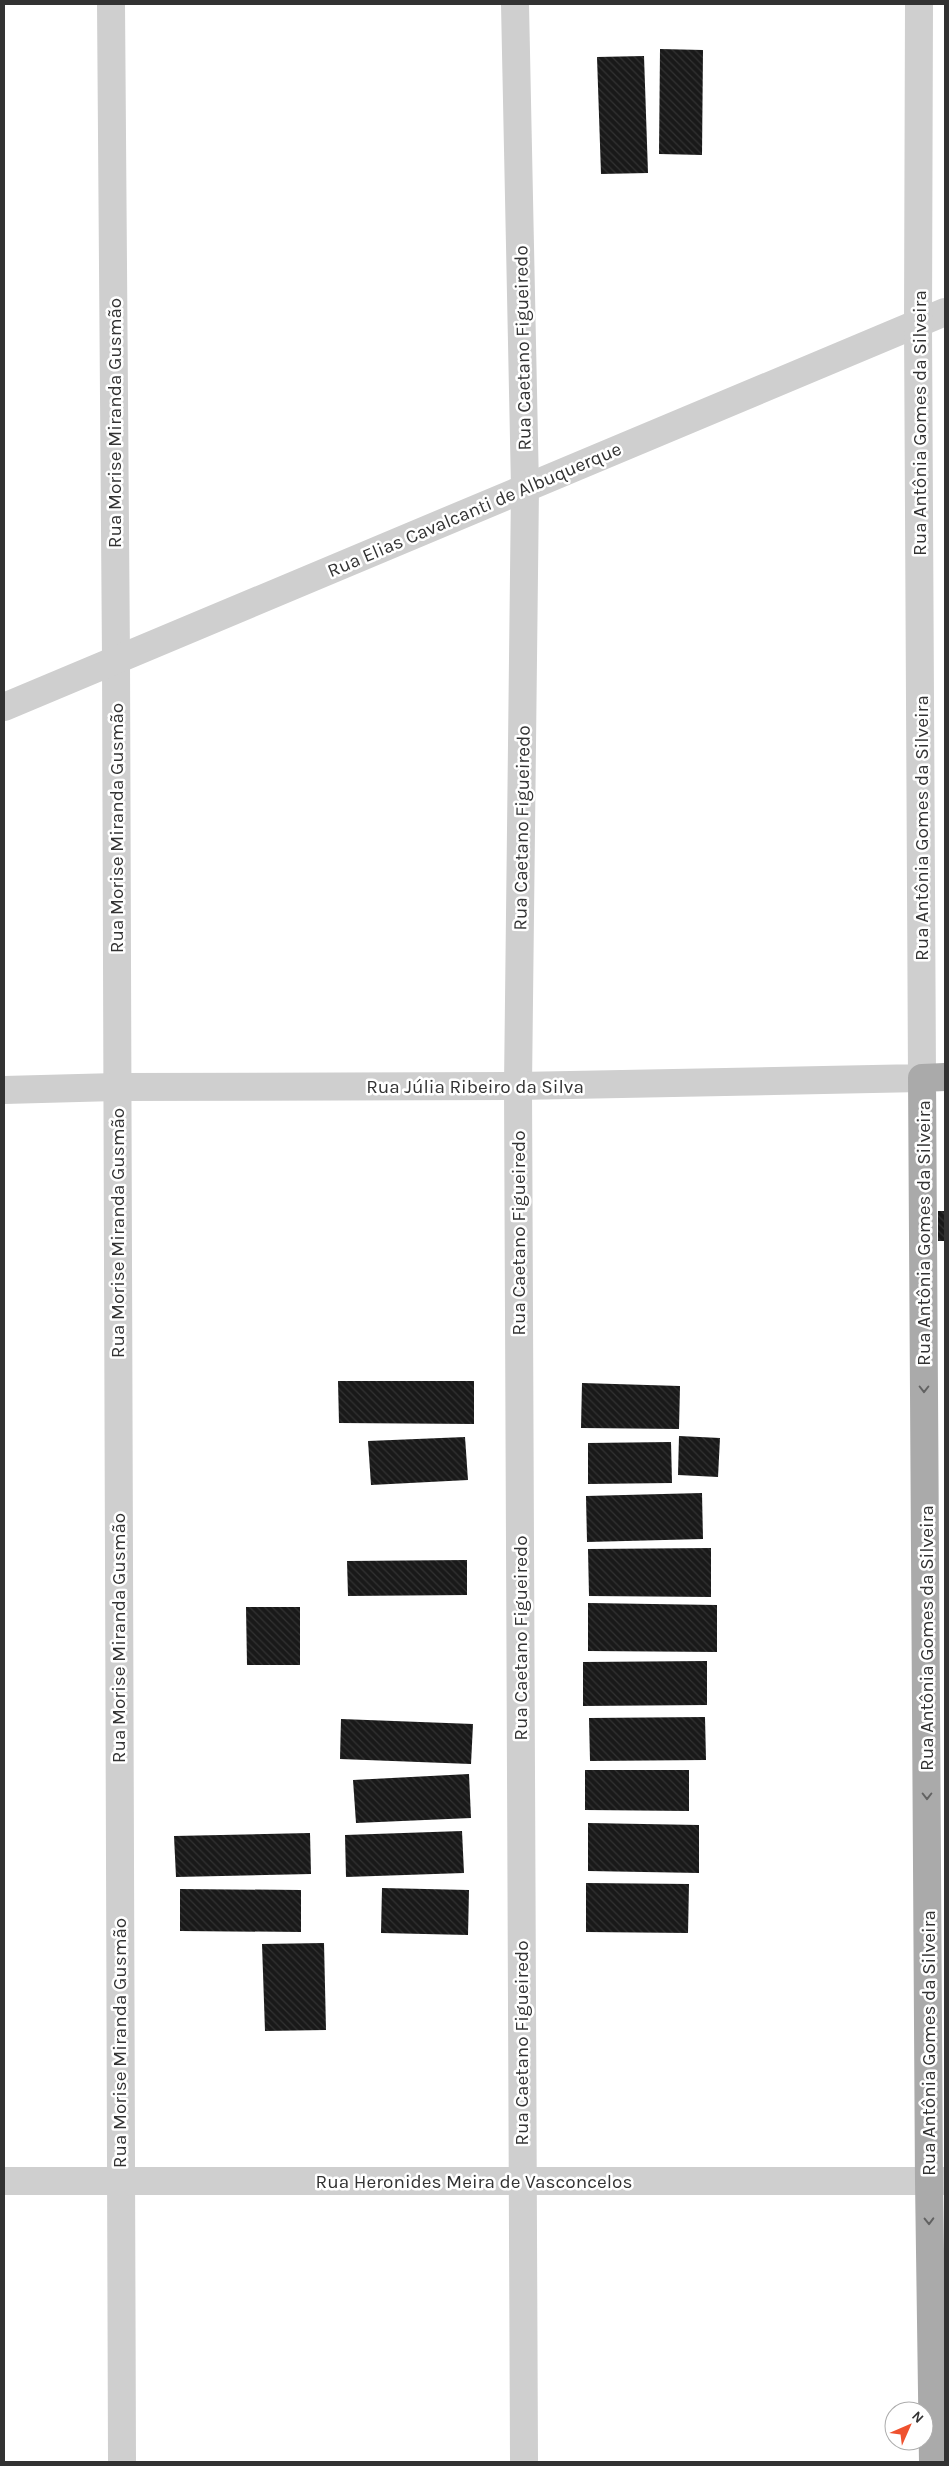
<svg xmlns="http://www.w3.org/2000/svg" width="949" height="2466" viewBox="0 0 949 2466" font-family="Karla,sans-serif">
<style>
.building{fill:url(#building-back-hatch)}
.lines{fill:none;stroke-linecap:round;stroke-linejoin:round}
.minor{stroke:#cfcfcf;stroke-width:28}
.major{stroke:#aaa;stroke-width:28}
.oneway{stroke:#626262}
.labels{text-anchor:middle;stroke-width:5;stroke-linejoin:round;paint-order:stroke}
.street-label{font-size:19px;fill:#323232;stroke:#fff}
</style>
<defs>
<pattern id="building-back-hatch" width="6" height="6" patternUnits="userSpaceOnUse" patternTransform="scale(1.25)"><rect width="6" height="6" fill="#191919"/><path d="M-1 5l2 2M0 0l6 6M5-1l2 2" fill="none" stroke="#323232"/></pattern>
</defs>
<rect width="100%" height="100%" fill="#fff"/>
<g class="building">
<path d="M660 49 703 50 702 155 659 154Z"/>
<path d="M644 56 648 173 601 174 597 57Z"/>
<rect x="938" y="1211" width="7" height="30"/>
<path d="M338 1381H474V1424L339 1423Z"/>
<path d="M582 1383 680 1386 679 1429 581 1428Z"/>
<path d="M679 1436 720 1438 718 1477 678 1475Z"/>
<path d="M465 1437 468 1480 371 1485 368 1441Z"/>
<path d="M671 1442 672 1483 588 1484V1443Z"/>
<path d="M702 1493 703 1539 587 1542 586 1496Z"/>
<path d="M711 1548V1597L589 1596 588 1549Z"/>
<path d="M467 1560V1595L348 1596 347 1561Z"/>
<path d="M588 1603 717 1605V1652L588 1651Z"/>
<path d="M246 1607H300V1665H247Z"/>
<path d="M707 1661V1705L583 1706V1662Z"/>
<path d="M705 1717 706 1760 590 1761 589 1718Z"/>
<path d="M341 1719 473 1724 471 1764 340 1759Z"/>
<path d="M585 1770H689V1811L585 1810Z"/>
<path d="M469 1774 471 1818 356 1823 353 1780Z"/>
<path d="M588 1823 699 1825V1873L588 1871Z"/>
<path d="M462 1831 464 1873 346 1877 345 1835Z"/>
<path d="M310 1833 311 1874 176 1877 174 1836Z"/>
<path d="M586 1883 689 1884 688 1933 586 1932Z"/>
<path d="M382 1888 469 1890 468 1935 381 1933Z"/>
<path d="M180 1889 301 1890V1932L180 1931Z"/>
<path d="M324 1943 326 2030 265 2031 262 1944Z"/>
</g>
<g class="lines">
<g class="minor">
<path d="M111 4 116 659 122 2462"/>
<path d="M515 4 525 488 518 1086 524 2462"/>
<path d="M4 707 945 312"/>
<path d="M4 1090 116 1087 518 1086 922 1078 918 324 919 4"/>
<path d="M4 2181H945"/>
</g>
<path class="major" d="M933 2462 929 2181 922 1078 945 1077"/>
</g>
<defs><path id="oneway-chevron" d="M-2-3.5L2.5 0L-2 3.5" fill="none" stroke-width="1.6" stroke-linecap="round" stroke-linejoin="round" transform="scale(1.25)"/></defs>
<g class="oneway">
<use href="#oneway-chevron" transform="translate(924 1389) rotate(90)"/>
<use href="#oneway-chevron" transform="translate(927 1796) rotate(90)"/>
<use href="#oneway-chevron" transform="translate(929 2221) rotate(89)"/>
</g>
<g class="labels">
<g class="street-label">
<text transform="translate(522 348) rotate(-91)" y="7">Rua Caetano Figueiredo</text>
<text transform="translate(114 423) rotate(-90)" y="7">Rua Morise Miranda Gusmão</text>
<text transform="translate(919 423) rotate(-90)" y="7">Rua Antônia Gomes da Silveira</text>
<text transform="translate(474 509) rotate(-23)" y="7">Rua Elias Cavalcanti de Albuquerque</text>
<text transform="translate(116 828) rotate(-90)" y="7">Rua Morise Miranda Gusmão</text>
<text transform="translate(521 828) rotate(-89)" y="7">Rua Caetano Figueiredo</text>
<text transform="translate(921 828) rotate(-90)" y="7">Rua Antônia Gomes da Silveira</text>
<text x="475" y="1093">Rua Júlia Ribeiro da Silva</text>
<text transform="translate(117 1233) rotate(-90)" y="7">Rua Morise Miranda Gusmão</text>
<text transform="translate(518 1233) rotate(-90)" y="7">Rua Caetano Figueiredo</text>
<text transform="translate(923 1233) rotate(-90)" y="7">Rua Antônia Gomes da Silveira</text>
<text transform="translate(118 1638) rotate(-90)" y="7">Rua Morise Miranda Gusmão</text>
<text transform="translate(520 1638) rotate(-90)" y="7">Rua Caetano Figueiredo</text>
<text transform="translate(926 1638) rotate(-90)" y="7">Rua Antônia Gomes da Silveira</text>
<text transform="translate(119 2043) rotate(-90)" y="7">Rua Morise Miranda Gusmão</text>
<text transform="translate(521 2043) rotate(-90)" y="7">Rua Caetano Figueiredo</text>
<text transform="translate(928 2043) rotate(-90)" y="7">Rua Antônia Gomes da Silveira</text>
<text x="474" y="2188">Rua Heronides Meira de Vasconcelos</text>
</g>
</g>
<rect width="949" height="2466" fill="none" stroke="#323232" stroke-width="10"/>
<g transform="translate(909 2426) rotate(45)"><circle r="24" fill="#ffffff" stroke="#adadad"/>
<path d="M0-4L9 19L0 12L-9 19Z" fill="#ef512e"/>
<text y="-8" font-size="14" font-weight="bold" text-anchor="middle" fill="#323232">N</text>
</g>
</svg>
